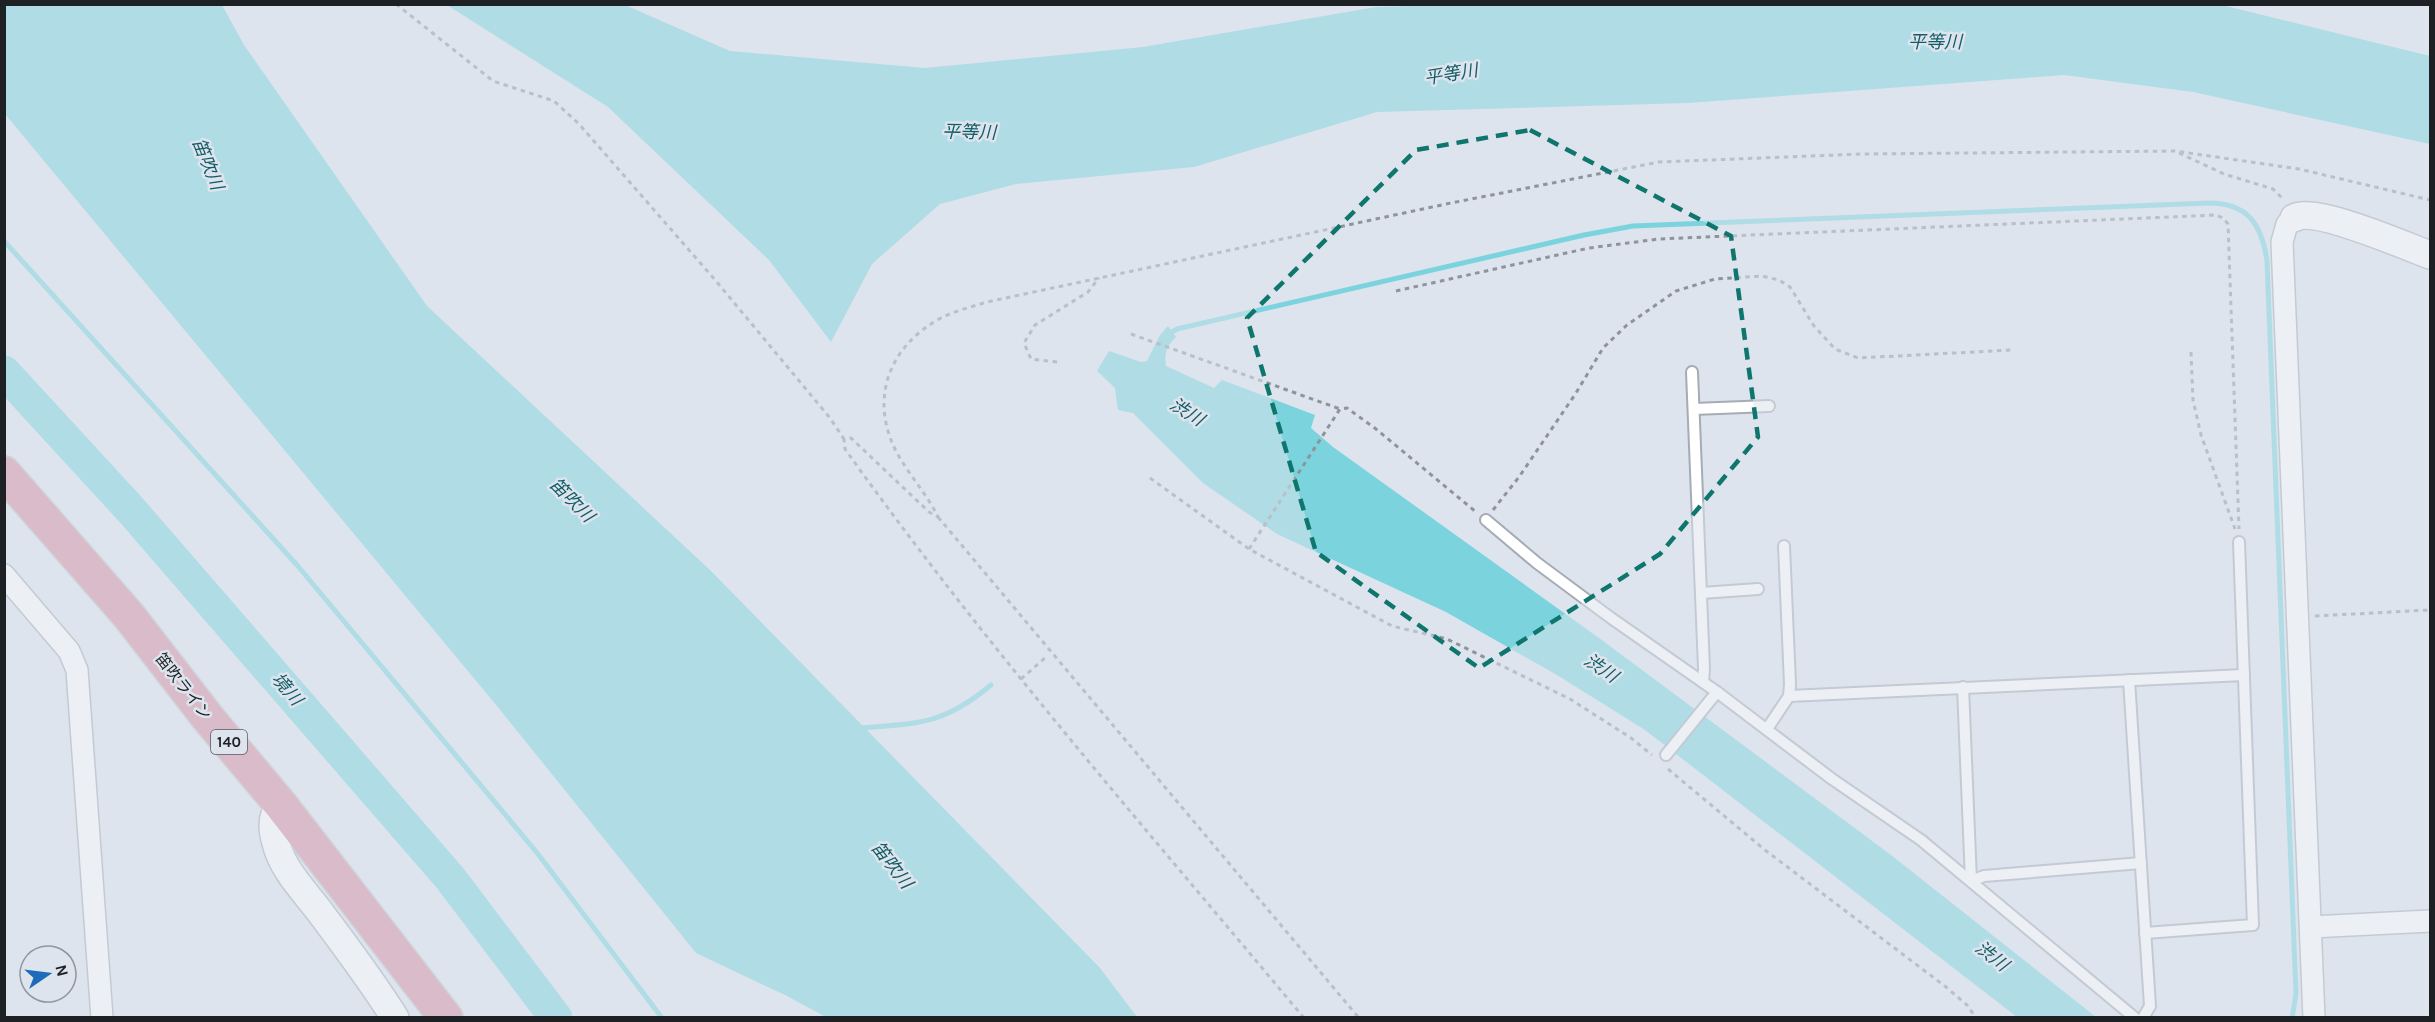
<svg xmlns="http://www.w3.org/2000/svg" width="2435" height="1022" viewBox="0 0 2435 1022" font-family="Karla,'Noto Sans JP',sans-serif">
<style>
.water{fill:#7bd3de}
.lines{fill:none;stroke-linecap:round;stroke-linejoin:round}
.stream{stroke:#7bd3de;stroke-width:5}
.river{stroke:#7bd3de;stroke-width:33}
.service-casing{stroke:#a5acb4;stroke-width:14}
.minor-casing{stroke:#a5acb4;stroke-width:24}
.tertiary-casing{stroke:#a5acb4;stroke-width:30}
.trunk-casing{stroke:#c0c1c2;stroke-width:36}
.path{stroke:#8f949b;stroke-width:3;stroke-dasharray:4.5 4.5;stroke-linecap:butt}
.service{stroke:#fff;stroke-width:10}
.minor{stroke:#fff;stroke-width:21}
.tertiary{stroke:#fff;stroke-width:27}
.trunk{stroke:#d78aa0;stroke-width:33}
.marked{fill:none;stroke:#0f766e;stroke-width:4.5;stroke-dasharray:12 8;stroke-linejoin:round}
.labels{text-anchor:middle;stroke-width:5;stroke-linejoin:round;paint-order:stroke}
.shield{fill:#dde4ed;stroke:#575c60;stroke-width:1.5}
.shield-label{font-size:15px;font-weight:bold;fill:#1e2124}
.street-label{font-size:16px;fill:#1e2124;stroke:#dde4ed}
.water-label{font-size:18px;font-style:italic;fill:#125d65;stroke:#dde4ed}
</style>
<rect width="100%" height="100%" fill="#dde4ed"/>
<g class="water">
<path d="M1477 4H2218L2430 56V144L2193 92 2064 75 1688 103 1377 112 1194 167 1016 184 940 204 872 264 831 342 769 260 608 107 447 5H625L730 51 925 68 1143 47 1376 7Z"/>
<path d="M4 5H222L244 45 427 306 711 571 1100 968 1137 1017H826L787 996 696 953 497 706 5 114Z"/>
<path d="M1168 326 1176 337C1167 346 1164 352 1166 366L1214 388 1222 380 1315 415 1311 428 1333 447 1599 638 1891 855 2096 1017H2017L1645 730 1557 675 1446 612 1277 534 1203 483 1133 413 1118 410 1115 388 1097 371 1109 351 1141 362 1147 361 1160 335Z"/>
</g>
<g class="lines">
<g class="stream">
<path d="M4 241 297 565 538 854 662 1018"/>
<path d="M1167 335 1177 329 1584 235 1633 226 2209 203C2248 203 2262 225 2267 261L2296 994 2292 1018"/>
<path d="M860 728C919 723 943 725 991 685"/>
</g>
<path class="river" d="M4 372 131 510 450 878 556 1018"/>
<defs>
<g id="service">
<path d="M1692 372 1704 669 1703 682"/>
<path d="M1694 409 1769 406"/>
<path d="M1486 520 1537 563 1611 618 1717 692 1832 779 1921 840 2135 1018"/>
<path d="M1701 593 1758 589"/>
<path d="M2129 680 2150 1006 2143 1018"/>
<path d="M1963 687 1971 881 1984 876 2141 863"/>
<path d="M1789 696 2244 675"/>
<path d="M1767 729 1789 696 1790 684 1784 546"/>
<path d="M1666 755 1717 692"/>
<path d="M2145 933 2253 925 2239 542"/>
</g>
<g id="minor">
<path d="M2294 218 2287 224 2282 242 2314 1018"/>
<path d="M4 575 69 651 77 670 102 1018"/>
<path d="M2311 927 2430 921"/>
</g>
<g id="tertiary">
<path d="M2294 218C2315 206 2405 246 2430 255"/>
<path d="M281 805C271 815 272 830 276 843 282 869 305 892 320 912 346 947 372 981 395 1018"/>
</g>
<path id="trunk" d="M4 473 129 616 208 718 281 805 446 1018"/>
</defs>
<use href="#service" class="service-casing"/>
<use href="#minor" class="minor-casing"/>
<use href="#tertiary" class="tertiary-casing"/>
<use href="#trunk" class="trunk-casing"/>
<g class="path">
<path d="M396 4 493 81 554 101 579 124 716 281 830 418 844 439"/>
<path d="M2179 153 2224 174 2273 189 2284 200"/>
<path d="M1396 291 1589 248 1659 239 2216 215 2223 218 2228 224 2239 529"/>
<path d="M1131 334 1340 409"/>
<path d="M2191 352 2193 400 2201 435 2235 529"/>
<path d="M1057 362 1031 359 1024 343 1035 325 1088 292 1099 278"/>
<path d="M1150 478 1249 549 1392 626 1447 639 1570 699 1631 738 1652 755"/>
<path d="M1493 510 1519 477 1576 393 1603 348 1627 325 1676 291 1715 279 1762 276 1779 280 1790 287 1814 326 1835 349 1858 358 2012 350"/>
<path d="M938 517 1359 1018"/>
<path d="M1249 549 1340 409 1347 408 1376 429 1476 512"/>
<path d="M2315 616 2430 610"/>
<path d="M1021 679 1046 657"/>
<path d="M1668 769 1765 850 1946 987 1967 1005 1976 1018"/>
<path d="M1304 1018C1148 831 986 647 845 449L844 439 851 438 929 512 938 517C926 492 906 472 894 447 870 395 891 346 939 319 954 311 971 307 987 302L1451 203 1659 162 1862 154 2175 151 2299 169 2430 200"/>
</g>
<use href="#service" class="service"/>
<use href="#minor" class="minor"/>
<use href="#tertiary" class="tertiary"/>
<use href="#trunk" class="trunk"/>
</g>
<path d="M0 0H2435V1022H0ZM1530 130 1731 236 1758 437 1660 554 1479 668 1316 552 1247 318 1416 150Z" fill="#dde4ed" fill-opacity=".55" fill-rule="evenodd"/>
<path class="marked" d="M1530 130 1731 236 1758 437 1660 554 1479 668 1316 552 1247 318 1416 150Z"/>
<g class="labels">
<rect class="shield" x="211" y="730" width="36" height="24" rx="4.5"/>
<g class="shield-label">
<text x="229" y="747">140</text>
</g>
<g class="street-label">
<text transform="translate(184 686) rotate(52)" y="6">笛吹ライン</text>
</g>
<g class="water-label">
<text x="1935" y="48">平等川</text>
<text transform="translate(1451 74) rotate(-9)" y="6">平等川</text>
<text transform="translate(969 132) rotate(1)" y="6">平等川</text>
<text transform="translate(208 164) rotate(68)" y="6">笛吹川</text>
<text transform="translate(1187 412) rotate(32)" y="6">渋川</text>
<text transform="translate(572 500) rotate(45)" y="6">笛吹川</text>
<text transform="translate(1601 668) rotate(34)" y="6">渋川</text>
<text transform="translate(287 689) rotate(49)" y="6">境川</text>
<text transform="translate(892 865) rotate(52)" y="6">笛吹川</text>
<text transform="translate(1992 956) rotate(38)" y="6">渋川</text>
</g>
</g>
<rect width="2435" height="1022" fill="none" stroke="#1e2124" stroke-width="12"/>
<g transform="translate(48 974) rotate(76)"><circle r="28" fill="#dde4ed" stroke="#91969d" stroke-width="1.5"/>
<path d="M0-4.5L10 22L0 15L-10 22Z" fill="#1d6bba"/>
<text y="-9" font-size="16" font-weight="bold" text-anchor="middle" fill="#1e2124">N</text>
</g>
</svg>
